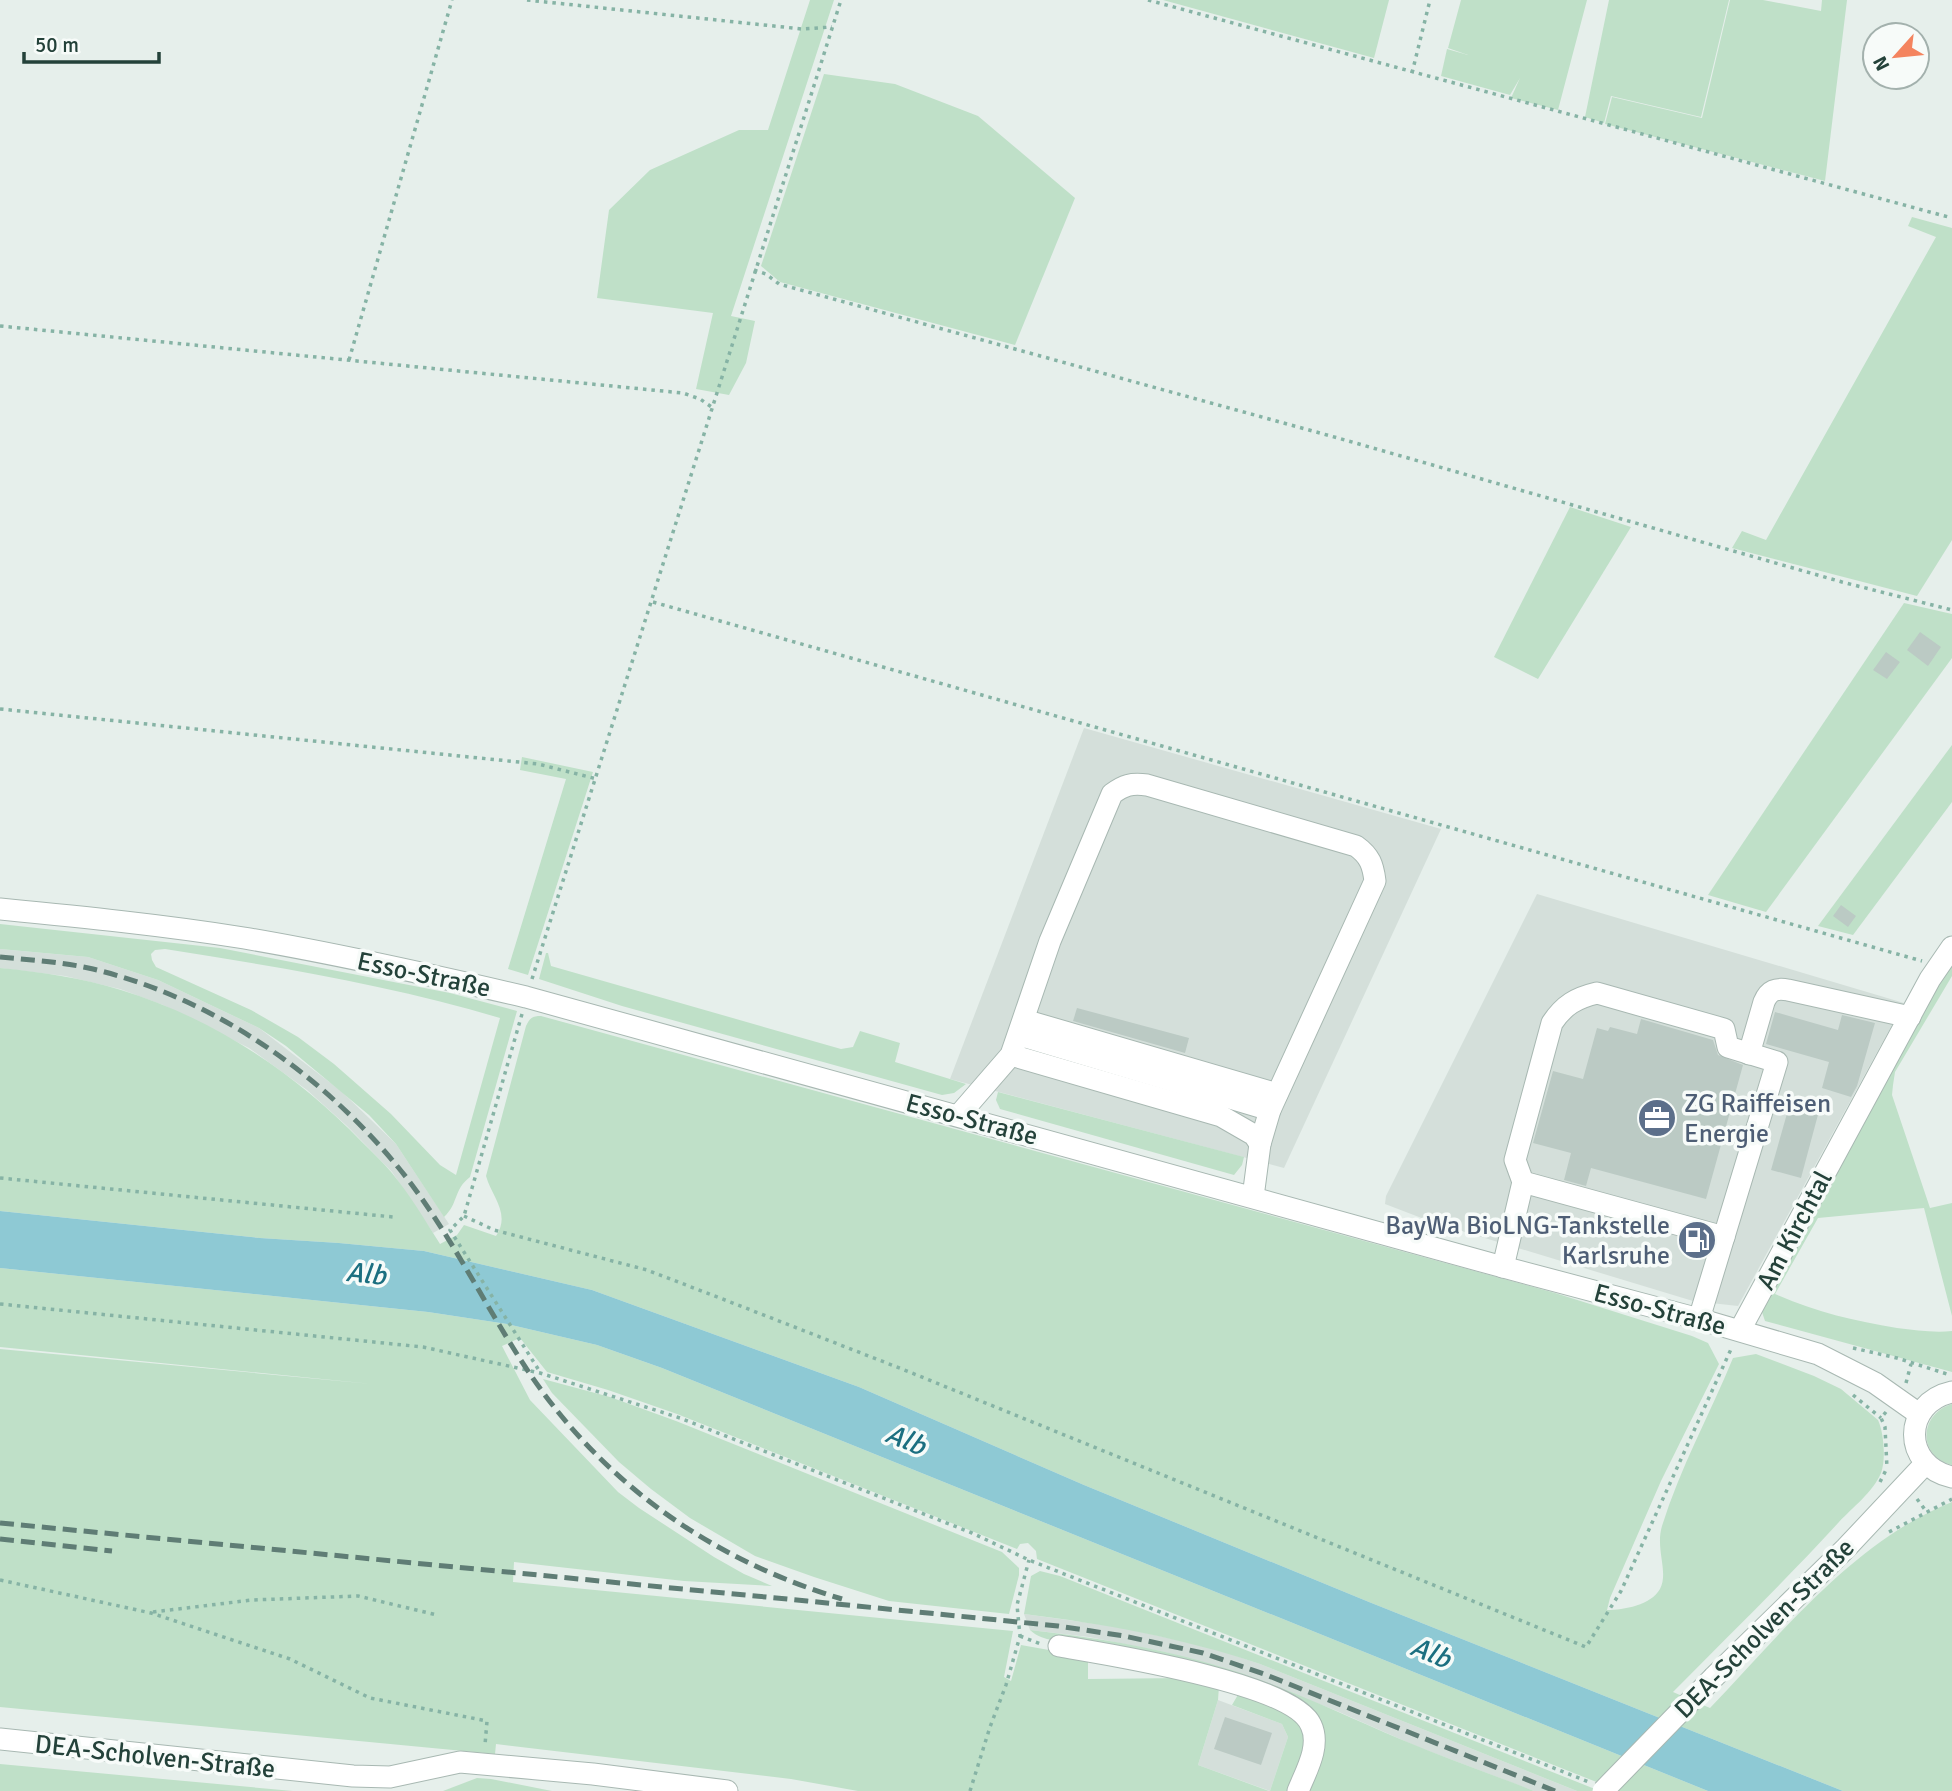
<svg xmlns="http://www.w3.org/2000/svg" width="1952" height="1791" viewBox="0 0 1952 1791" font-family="Signika,sans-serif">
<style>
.built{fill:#d4dfda}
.green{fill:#bfe0c8;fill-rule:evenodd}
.water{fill:#8ec9d4}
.building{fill:#bbcac4}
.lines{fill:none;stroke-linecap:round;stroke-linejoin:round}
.minor-casing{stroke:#a8b8b2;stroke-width:23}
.path{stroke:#86b3a5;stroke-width:3.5;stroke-dasharray:3.5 5;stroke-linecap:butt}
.minor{stroke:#fff;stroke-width:21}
.rail{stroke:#5f7d75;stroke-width:5;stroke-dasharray:14 7;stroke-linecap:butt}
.minor-bridge-casing{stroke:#a8b8b2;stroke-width:23;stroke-linecap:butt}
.minor-bridge{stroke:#fff;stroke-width:21}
.labels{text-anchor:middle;stroke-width:7;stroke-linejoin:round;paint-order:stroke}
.street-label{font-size:26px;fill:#24423a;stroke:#f7fbf9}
.service-label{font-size:26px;fill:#4e5e75;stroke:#f7fbf9;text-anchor:start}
.water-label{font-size:28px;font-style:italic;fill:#1c6f80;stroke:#f7fbf9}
</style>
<rect width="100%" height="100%" fill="#e6efeb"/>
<g class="built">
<path d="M1084 728 1441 829 1284 1168 950 1079Z"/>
<path d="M1537 894 1904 1003 1738 1306 1693 1301 1432 1222 1385 1204 1386 1196Z"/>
<path d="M0 949 88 957 158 980 259 1028 341 1091 396 1144 449 1224 433 1233 392 1172 347 1126 307 1090 249 1048 163 1005 120 989 65 976 0 968Z"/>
<path d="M1024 1614 1119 1627 1213 1648 1260 1664 1577 1791H1534L1418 1747 1337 1711 1240 1673 1165 1652 1089 1637 1030 1630Z"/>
<path d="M1218 1700 1282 1724 1288 1737 1270 1791 1198 1765Z"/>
</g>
<g class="green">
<path d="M810 0H834L731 316 755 321 746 363 729 395 696 389 713 313 597 298 609 210 650 170 739 130H768Z"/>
<path d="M1163 0H1389L1374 58Z"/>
<path d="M1461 0H1587L1558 110 1511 98 1520 78 1510 95 1441 76 1447 49 1468 55 1448 48Z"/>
<path d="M1609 0H1729L1701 117 1611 96 1604 123 1585 117Z"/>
<path d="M1730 0H1763L1821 11 1822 0H1847L1825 181 1605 124 1612 97 1702 118Z"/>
<path d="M824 74 895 84 978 116 1075 198 1015 345 780 282 761 266Z"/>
<path d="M1912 217 1952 228V540L1917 596 1732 548 1742 531 1766 540 1936 237 1908 226Z"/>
<path d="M1570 507 1631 527 1538 679 1494 657Z"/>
<path d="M1904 603 1952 614V658L1766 912 1708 895Z"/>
<path d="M1952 745V802L1853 935 1818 926Z"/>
<path d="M522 757 593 772 528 975 508 969 566 779 520 770Z"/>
<path d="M0 924 220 948 450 993 517 1011 470 1177C453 1190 459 1203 444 1217L396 1144 369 1115 286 1046 259 1028 158 980 88 957 0 949ZM165 949C278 967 390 985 500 1018L456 1175 440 1165 391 1114 334 1064 298 1037 251 1010 156 967 152 960 151 954 155 950Z"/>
<path d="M546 953H548L551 966 841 1049 853 1047 860 1031 900 1043 895 1062 966 1084 954 1093 942 1095 622 1006 539 979Z"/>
<path d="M1952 961V976L1895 1072 1893 1085 1892 1095 1930 1208 1952 1203V1316L1924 1208 1818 1218 1775 1294C1815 1312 1854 1321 1897 1328 1916 1330 1933 1333 1952 1331V1372L1765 1321 1761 1309Z"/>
<path d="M0 968C41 972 82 978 121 990 213 1018 296 1073 362 1142 372 1152 383 1162 392 1173 410 1195 425 1220 440 1244L457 1235 464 1225 496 1236C511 1214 492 1197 486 1176L526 1026C530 1018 532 1016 541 1016L1555 1293 1692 1336 1708 1343 1719 1364 1661 1481 1610 1598 1607 1610C1624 1610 1651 1605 1660 1589 1669 1572 1655 1549 1662 1526 1680 1468 1710 1414 1733 1358L1756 1354 1814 1376 1841 1389 1878 1420C1884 1433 1886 1460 1881 1473 1873 1492 1852 1508 1839 1522 1785 1581 1728 1636 1673 1692L1710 1708C1780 1635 1855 1540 1952 1502V1791H1843L1369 1602 1084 1485 859 1387 592 1290 424 1251 339 1243 260 1238 0 1211Z"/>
<path d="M998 1092 1244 1157 1242 1165 1234 1175 1000 1109 996 1100Z"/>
<path d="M0 1268 428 1312 507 1324 597 1345 662 1368 1708 1791H1619L1037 1559 1036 1551 1028 1543 1020 1544 1017 1549 677 1414 608 1390 547 1372 520 1338 502 1346 530 1400 618 1492 639 1508 714 1557 744 1574 772 1586 684 1581 514 1562 513 1582 1013 1631 1004 1677 1011 1681 1021 1645 1088 1657V1679L1184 1678 1219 1686 1218 1700 1198 1765 1269 1791H858L791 1779 496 1744 495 1754 0 1707V1349L372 1384 0 1347Z"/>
<path d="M543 1379 610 1397 676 1421 1002 1552 1019 1568V1575L1009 1614 889 1601 814 1577 755 1556 690 1518 651 1489 619 1462 552 1393Z"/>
<path d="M1952 1404V1465C1917 1456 1919 1414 1952 1404Z"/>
<path d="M1040 1571 1060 1576 1600 1791H1577L1260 1664C1183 1638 1105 1624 1024 1614L1031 1576Z"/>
<path d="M1030 1630C1090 1637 1150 1646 1208 1663 1274 1681 1336 1712 1400 1739 1444 1758 1489 1773 1534 1791H1306L1314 1714 1078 1641C1061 1640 1044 1643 1030 1630Z"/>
<path d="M1239 1693 1291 1714 1307 1736 1291 1791H1270L1288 1737 1282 1724 1232 1705Z"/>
<path d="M0 1764 293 1791H0Z"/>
<path d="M477 1778 491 1779 552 1791H443Z"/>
</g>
<path class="water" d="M0 1211 260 1238 339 1243 424 1251 592 1290 859 1387 1084 1485 1369 1602 1843 1791H1708L662 1368 597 1345 507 1324 428 1312 0 1268Z"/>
<g class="building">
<path d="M1920 632 1941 647 1928 666 1907 650Z"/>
<path d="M1886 652 1900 662 1887 679 1873 670Z"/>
<path d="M1841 905 1856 916 1848 927 1833 916Z"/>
<path d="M1077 1008 1189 1038 1185 1053 1073 1021Z"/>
<path d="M1775 1012 1838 1030 1842 1015 1875 1023 1857 1086 1851 1097 1822 1088 1829 1062 1766 1044Z"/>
<path d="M1641 1019 1713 1040 1718 1055 1743 1065 1706 1199 1591 1168 1586 1186 1564 1180 1571 1153 1533 1143 1553 1071 1583 1079 1597 1028 1608 1031 1610 1027 1637 1034Z"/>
<path d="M1790 1103 1819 1111 1801 1178 1771 1170Z"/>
<path d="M1225 1717 1272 1733 1261 1765 1214 1749Z"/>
</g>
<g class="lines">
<defs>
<g id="minor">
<path d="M0 909C82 917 163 925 244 938 339 954 432 975 526 997L1503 1267 1699 1319 1818 1354 1875 1383 1919 1414"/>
<path d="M1024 1020 1277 1094"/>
<path d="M1019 1035 1270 1110"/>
<path d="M1749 1054 1764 1002C1769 990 1776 988 1788 990L1910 1017"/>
<path d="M1011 1055 1221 1116 1254 1135 1260 1144"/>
<path d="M959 1115 1011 1055 1050 941 1112 794C1124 785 1131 783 1147 785L1356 846C1370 856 1373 865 1375 881L1270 1110 1260 1144 1253 1197"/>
<path d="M1523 1182 1724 1237"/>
<path d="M1503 1267 1523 1182 1515 1160 1552 1023C1564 1005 1576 998 1597 993L1724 1029 1728 1047 1777 1062 1699 1319"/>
<path d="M1740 1330 1930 979 1952 947"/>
<path d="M1952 1392C1902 1403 1902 1466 1952 1477"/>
<path d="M1059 1646C1105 1654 1293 1683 1311 1725 1321 1746 1306 1771 1298 1791"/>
<path d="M1714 1677 1846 1548 1925 1464"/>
<path d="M0 1739 353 1776 390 1777 460 1762 593 1774 727 1791"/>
</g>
</defs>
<use href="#minor" class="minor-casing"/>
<g class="path">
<path d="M527 0 802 29 832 27"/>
<path d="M1148 0 1952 218"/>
<path d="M1412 73 1430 0"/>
<path d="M754 270 766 274 779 284 1338 438 1842 582 1952 610"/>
<path d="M0 326 683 393 700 399 713 408"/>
<path d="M349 360 452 0"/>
<path d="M653 602 1922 961"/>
<path d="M0 709 538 764 597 779"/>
<path d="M532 979 841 0"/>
<path d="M522 1014 464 1216 450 1230 540 1372"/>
<path d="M0 1178 393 1217"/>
<path d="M464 1216 494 1230 647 1270 738 1305 902 1369 1586 1647 1621 1591 1732 1347"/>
<path d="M0 1304 423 1347 540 1373 680 1418 972 1533 1029 1560 1589 1782"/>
<path d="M1853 1348 1897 1358 1947 1374"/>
<path d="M1906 1383 1911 1364"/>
<path d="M1853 1395 1881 1418"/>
<path d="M1886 1412 1881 1418 1885 1427 1887 1468"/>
<path d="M1880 1482 1887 1468"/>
<path d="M1917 1499 1926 1511"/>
<path d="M1889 1532 1952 1499"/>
<path d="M0 1580 151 1613 290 1659 370 1698 487 1721 485 1745"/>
<path d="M153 1612 252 1600 358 1596 437 1615"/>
<path d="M1020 1636 1041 1644"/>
<path d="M970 1791 990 1727 1006 1685 1020 1636 1017 1605 1029 1560"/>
</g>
<use href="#minor" class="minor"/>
<g class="rail">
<path d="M0 957C31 960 63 962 93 969 217 999 328 1078 406 1177 453 1238 487 1310 530 1374 606 1486 713 1560 842 1599"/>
<path d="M0 1523 807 1601 1058 1626 1124 1636 1203 1653 1264 1674 1555 1791"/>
<path d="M0 1539 112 1551"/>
</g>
<defs>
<path id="minor-bridge" d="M1603 1791 1714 1677"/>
</defs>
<use href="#minor-bridge" class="minor-bridge-casing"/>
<use href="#minor-bridge" class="minor-bridge"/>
</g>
<defs>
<symbol id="office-disc" viewBox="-11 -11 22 22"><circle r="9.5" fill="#5c6f8a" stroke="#f7fbf9"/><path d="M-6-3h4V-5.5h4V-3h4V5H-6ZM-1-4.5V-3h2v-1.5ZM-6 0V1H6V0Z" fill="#fff"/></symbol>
<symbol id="fuel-disc" viewBox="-11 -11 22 22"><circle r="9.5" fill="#5c6f8a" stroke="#f7fbf9"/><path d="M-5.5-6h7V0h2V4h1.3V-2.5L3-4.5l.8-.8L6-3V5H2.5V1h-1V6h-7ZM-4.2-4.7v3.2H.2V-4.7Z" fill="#fff"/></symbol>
</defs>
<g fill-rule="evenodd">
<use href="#office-disc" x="1635" y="1096" width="44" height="44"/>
<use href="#fuel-disc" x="1675" y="1218" width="44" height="44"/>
</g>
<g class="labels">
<g class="street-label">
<text transform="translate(424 974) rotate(12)" y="9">Esso-Straße</text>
<text transform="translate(972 1119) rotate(15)" y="9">Esso-Straße</text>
<text transform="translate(1794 1230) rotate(-62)" y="9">Am Kirchtal</text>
<text transform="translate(1660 1309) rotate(15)" y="9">Esso-Straße</text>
<text transform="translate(1764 1628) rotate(-45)" y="9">DEA-Scholven-Straße</text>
<text transform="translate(155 1756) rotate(6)" y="9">DEA-Scholven-Straße</text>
</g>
<g class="service-label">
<text x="1684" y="1112">ZG Raiffeisen<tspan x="1684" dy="30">Energie</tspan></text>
<text x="1670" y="1234" text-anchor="end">BayWa BioLNG-Tankstelle<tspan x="1670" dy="30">Karlsruhe</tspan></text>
</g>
<g class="water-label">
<text transform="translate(366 1273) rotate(6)" y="10">Alb</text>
<text transform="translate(906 1439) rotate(22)" y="10">Alb</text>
<text transform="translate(1431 1652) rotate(22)" y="10">Alb</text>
</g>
</g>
<g transform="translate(1896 56) rotate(243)"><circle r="33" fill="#f7fbf9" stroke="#a3b1ad" stroke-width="2"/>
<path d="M0-5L12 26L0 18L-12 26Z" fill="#f4845f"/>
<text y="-10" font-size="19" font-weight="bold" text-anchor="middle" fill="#24423a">N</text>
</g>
<path d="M24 52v10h135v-10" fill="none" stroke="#24423a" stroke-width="3.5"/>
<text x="35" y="52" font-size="21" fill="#24423a" stroke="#f7fbf9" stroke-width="5" paint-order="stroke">50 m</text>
</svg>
